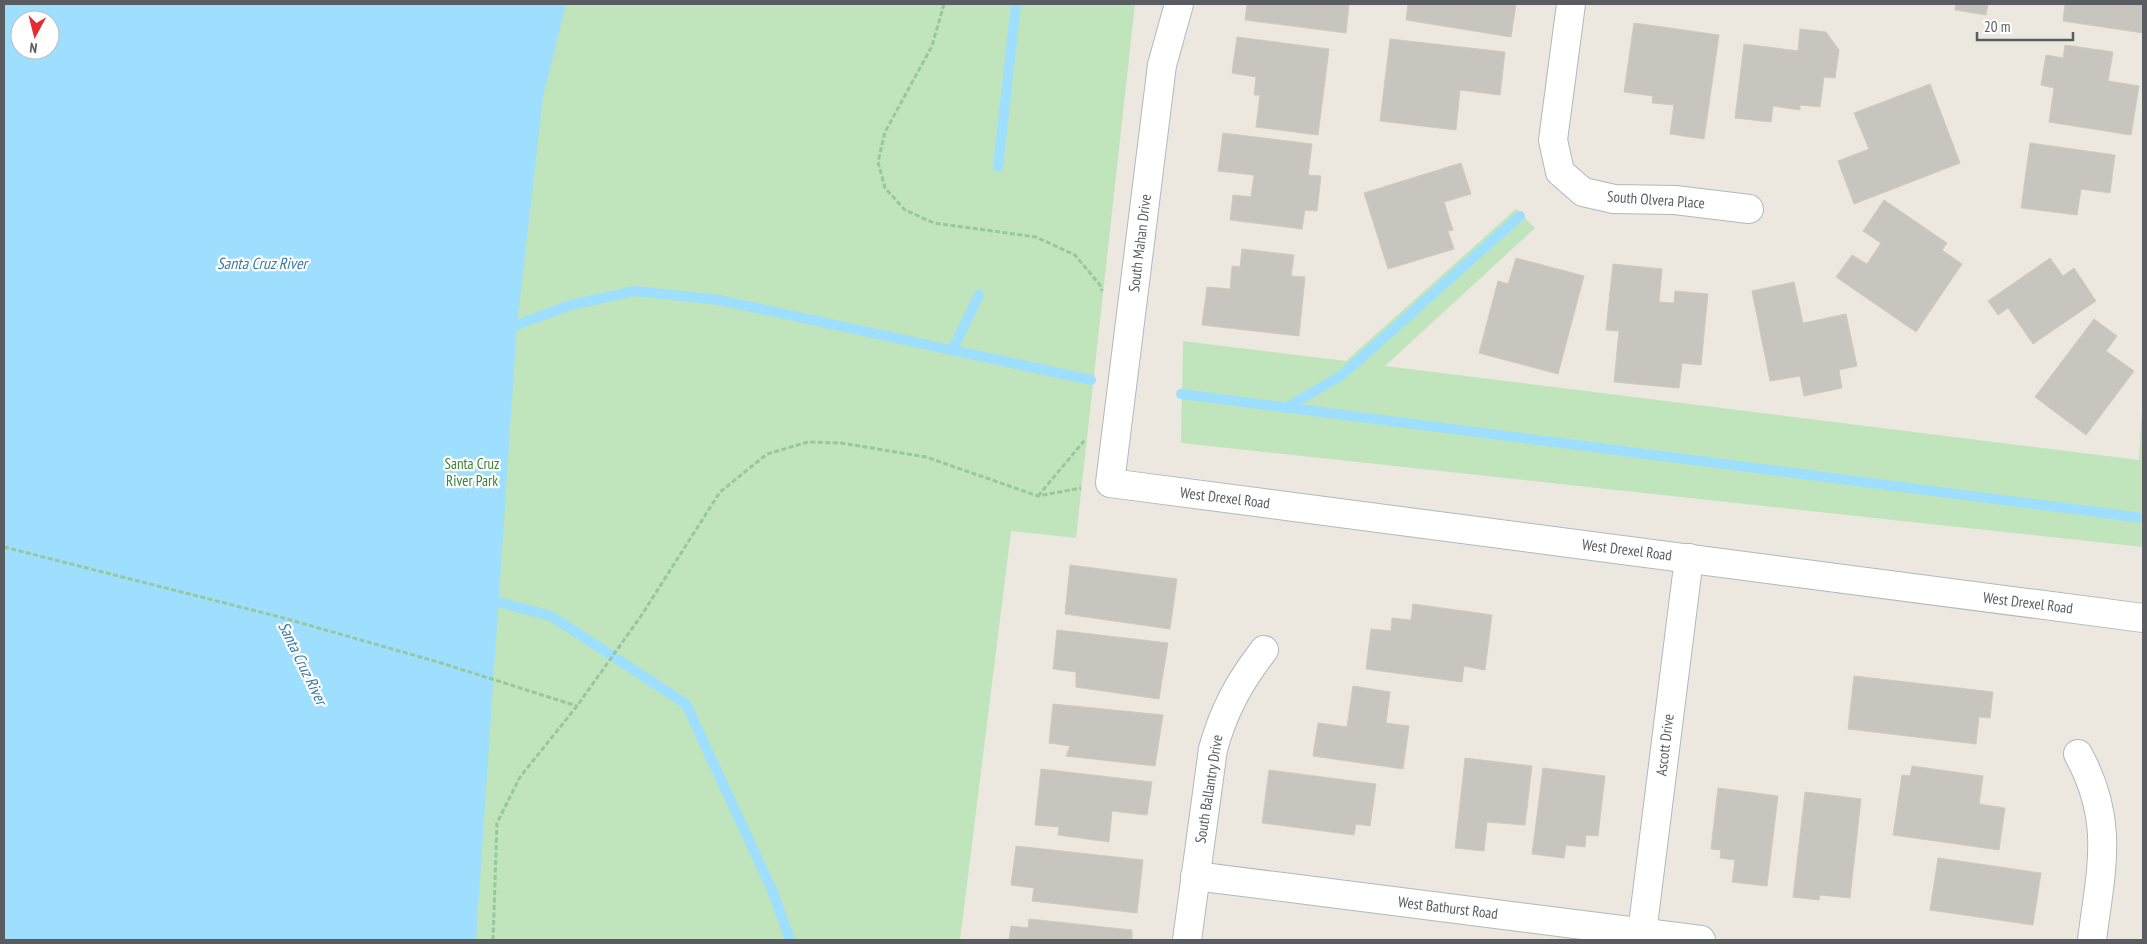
<svg xmlns="http://www.w3.org/2000/svg" width="2147" height="944" viewBox="0 0 2147 944" font-family="'PT Sans Narrow',sans-serif">
<style>
.green{fill:#c0e4bc;fill-rule:evenodd}
.water{fill:#9edefe;fill-rule:evenodd}
.lines{fill:none;stroke-linecap:round;stroke-linejoin:round}
.stream{stroke:#9edefe;stroke-width:10}
.building{fill:#c8c5bf;stroke:#d0c9be}
.minor-casing{stroke:#b3b7bb;stroke-width:30}
.path{stroke:#97c79f;stroke-width:3;stroke-dasharray:5 2.5;stroke-linecap:butt}
.minor{stroke:#fff;stroke-width:28}
.labels{text-anchor:middle;stroke-width:4.5;stroke-linejoin:round;paint-order:stroke}
.street-label{font-size:15px;fill:#595d61;stroke:#fff}
.park-label{font-size:15px;fill:#398435;stroke:#fff}
.water-label{font-size:16px;font-style:italic;fill:#3a7aa6;stroke:#fff}
</style>
<rect width="100%" height="100%" fill="#ece8e0"/>
<g class="green">
<path d="M4 4H1135L1076 538 1011 531 960 940H4ZM20 20H50V50H20Z"/>
<path d="M1516 209 1535 228 1385 366 2139 460 2143 393V547L1181 443 1183 341 1346 361Z"/>
</g>
<path class="water" d="M4 4H566L543 97 517 325 476 940H4ZM20 20H50V50H20Z"/>
<g class="lines">
<g class="stream">
<path d="M998 167 1016 4"/>
<path d="M504 326 517 325 571 305 635 291 719 300 1091 380"/>
<path d="M952 351 979 295"/>
<path d="M1181 394 2143 518"/>
<path d="M1286 408 1342 375 1520 216"/>
<path d="M486 599 551 616 686 704 772 890 790 940"/>
</g>
</g>
<g class="building">
<path d="M1247 4H1349L1346 33 1245 20Z"/>
<path d="M1408 4H1516L1511 37 1406 20Z"/>
<path d="M1956 4H1988L1986 15 1955 10Z"/>
<path d="M2065 4H2143V33L2063 21Z"/>
<path d="M1634 23 1719 35 1704 139 1670 134 1674 105 1652 103 1653 96 1624 92Z"/>
<path d="M1800 29 1826 32 1839 50 1835 78 1824 77 1820 107 1800 105V110L1773 106 1771 122 1735 118 1744 44 1798 51Z"/>
<path d="M1237 37 1329 49 1318 135 1256 127 1260 95H1254L1256 77 1232 73Z"/>
<path d="M1390 39 1505 52 1500 95 1460 90 1456 130 1380 121Z"/>
<path d="M2065 45 2113 52 2108 81 2139 86 2131 135 2049 122 2054 88 2041 85 2046 55 2063 58Z"/>
<path d="M1930 84 1960 163 1854 204 1838 161 1869 149 1854 113Z"/>
<path d="M1223 133 1312 144 1308 175 1321 176 1317 211 1305 210 1302 229 1230 220 1233 195 1251 197 1254 175 1218 171Z"/>
<path d="M2030 143 2115 155 2110 193 2081 189 2077 215 2021 208Z"/>
<path d="M1461 163 1471 194 1444 202 1453 230 1448 231 1454 249 1388 269 1364 193Z"/>
<path d="M1884 200 1947 243 1942 250 1962 264 1916 332 1836 277 1852 255 1867 264 1881 243 1863 231Z"/>
<path d="M1242 249 1294 255 1291 276 1305 277 1299 336 1202 325 1207 287 1230 289 1232 266 1240 267Z"/>
<path d="M1516 258 1584 276 1558 374 1479 353 1498 281 1508 284Z"/>
<path d="M2050 258 2063 276 2074 268 2096 301 2033 344 2008 308 1998 315 1988 301Z"/>
<path d="M1613 264 1662 269 1659 302 1674 303 1675 291 1708 294 1701 365 1682 363 1679 388 1614 382 1619 331 1606 330Z"/>
<path d="M1794 282 1803 323 1846 314 1857 366 1839 370 1842 388 1804 396 1800 376 1770 381 1752 291Z"/>
<path d="M2094 319 2117 336 2106 351 2134 371 2086 435 2035 397Z"/>
<path d="M1070 565 1177 579 1170 629 1065 614Z"/>
<path d="M1413 604 1492 615 1485 670 1464 666 1462 682 1366 669 1371 629 1391 631 1392 618 1411 620Z"/>
<path d="M1057 630 1168 643 1159 699 1076 687V672L1053 669Z"/>
<path d="M1854 676 1993 692 1990 718 1979 717 1976 744 1848 729Z"/>
<path d="M1353 686 1390 692 1386 723 1409 726 1403 769 1313 756 1318 723 1347 727Z"/>
<path d="M1053 704 1163 715 1155 766 1066 756 1070 746 1049 743Z"/>
<path d="M1465 758 1532 766 1525 825 1487 822 1484 851 1455 848Z"/>
<path d="M1912 766 1983 776 1979 804 2005 808 1999 850 1893 835 1902 775 1910 776Z"/>
<path d="M1543 768 1605 776 1598 836 1586 835 1585 847 1566 845 1564 858 1532 854Z"/>
<path d="M1041 769 1152 782 1147 815 1112 811 1109 842 1058 835 1059 827 1035 825Z"/>
<path d="M1269 770 1376 784 1370 826 1356 824 1354 835 1262 823Z"/>
<path d="M1718 788 1778 796 1767 886 1732 882 1735 860 1720 858 1721 850 1711 849Z"/>
<path d="M1805 792 1861 799 1850 898 1820 895 1819 900 1793 897Z"/>
<path d="M1016 846 1143 860 1137 913 1032 901 1034 888 1011 885Z"/>
<path d="M1938 858 2041 873 2033 925 1930 910Z"/>
<path d="M1029 919 1132 930V940H1009L1011 926 1028 928Z"/>
</g>
<g class="lines">
<defs>
<g id="minor">
<path d="M1179 4 1162 65 1110 483 2143 618"/>
<path d="M1571 4 1553 140 1560 172 1583 192 1614 199 1675 200 1749 209"/>
<path d="M2078 754C2115 821 2101 869 2092 940"/>
<path d="M1195 876 1701 940"/>
<path d="M1642 933 1689 558"/>
<path d="M1187 940 1213 749C1224 710 1239 682 1264 650"/>
</g>
</defs>
<use href="#minor" class="minor-casing"/>
<g class="path">
<path d="M944 4 932 46 885 132 878 162 885 188 905 210 934 223 1036 237 1075 255 1100 285 1102 291"/>
<path d="M1038 496 1084 441"/>
<path d="M4 547 280 617 438 662 577 706"/>
<path d="M493 940 497 823 520 777 577 706 641 616 720 492 767 454 808 442 841 443 926 457 1038 496 1081 488"/>
</g>
<use href="#minor" class="minor"/>
</g>
<g class="labels">
<g class="street-label">
<text transform="translate(1656 200) rotate(4)" y="5">South Olvera Place</text>
<text transform="translate(1140 243) rotate(-83)" y="5">South Mahan Drive</text>
<text transform="translate(1225 498) rotate(7)" y="5">West Drexel Road</text>
<text transform="translate(1627 550) rotate(7)" y="5">West Drexel Road</text>
<text transform="translate(2028 603) rotate(7)" y="5">West Drexel Road</text>
<text transform="translate(1665 745) rotate(-83)" y="5">Ascott Drive</text>
<text transform="translate(1209 789) rotate(-81)" y="5">South Ballantry Drive</text>
<text transform="translate(1448 908) rotate(7)" y="5">West Bathurst Road</text>
</g>
<g class="park-label">
<text x="472" y="469">Santa Cruz<tspan x="472" dy="17">River Park</tspan></text>
</g>
<g class="water-label">
<text x="262" y="269">Santa Cruz River</text>
<text transform="translate(303 663) rotate(64)" y="6">Santa Cruz River</text>
</g>
</g>
<rect width="2147" height="944" fill="none" stroke="#595d61" stroke-width="10"/>
<g transform="translate(35 35) rotate(187)"><circle r="24" fill="#ffffff" stroke="#bdbec0"/>
<path d="M0-4L9 19L0 12L-9 19Z" fill="#e72b2f"/>
<text y="-8" font-size="14" font-weight="bold" text-anchor="middle" fill="#595d61">N</text>
</g>
<path d="M1977 32v8h96v-8" fill="none" stroke="#595d61" stroke-width="2.5"/>
<text x="1984" y="32" font-size="15" fill="#595d61" stroke="#ffffff" stroke-width="4" paint-order="stroke">20 m</text>
</svg>
